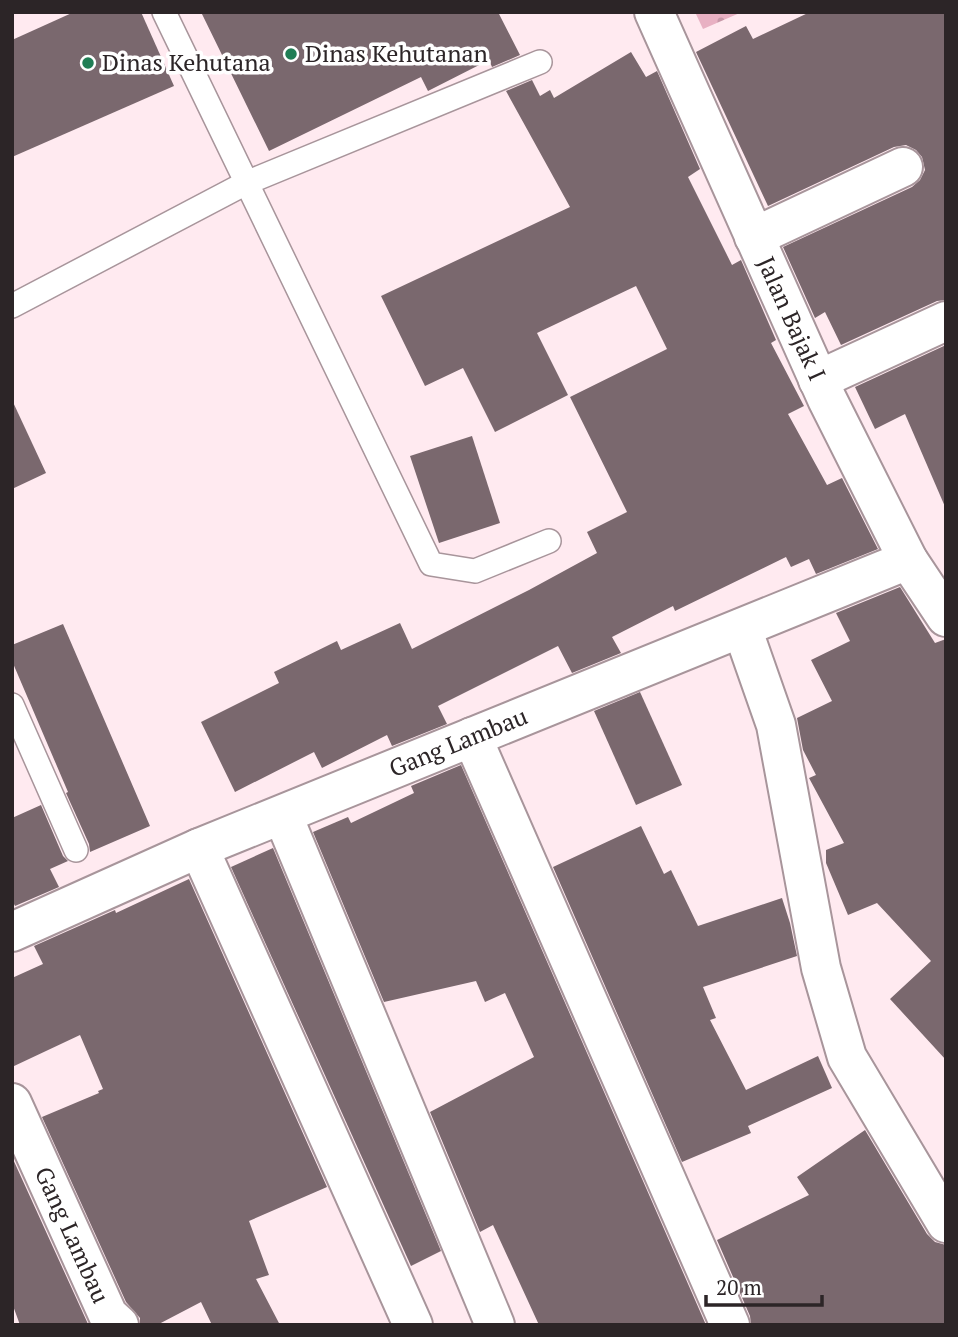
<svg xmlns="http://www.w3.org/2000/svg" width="958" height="1337" viewBox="0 0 958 1337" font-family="'PT Serif',serif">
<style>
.cemetery{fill:url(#cemetery-stones)}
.building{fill:#7a686e}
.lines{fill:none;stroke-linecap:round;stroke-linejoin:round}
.lane-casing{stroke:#a8959b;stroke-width:26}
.street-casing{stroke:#a8959b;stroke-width:42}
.lane{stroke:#fff;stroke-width:23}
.street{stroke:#fff;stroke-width:38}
.poi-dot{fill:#207e55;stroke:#fff;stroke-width:2.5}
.labels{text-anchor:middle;stroke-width:7;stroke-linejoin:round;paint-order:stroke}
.poi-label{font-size:24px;fill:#2c2527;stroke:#fff;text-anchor:start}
.street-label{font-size:24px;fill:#2c2527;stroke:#fff}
</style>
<defs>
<pattern id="cemetery-stones" width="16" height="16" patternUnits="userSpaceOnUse" patternTransform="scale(1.75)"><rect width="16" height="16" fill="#e8b1c3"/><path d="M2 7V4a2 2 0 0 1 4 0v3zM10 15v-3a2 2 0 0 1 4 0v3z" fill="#c798a8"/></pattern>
</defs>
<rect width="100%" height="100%" fill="#ffeaf0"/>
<path class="cemetery" d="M695 12H742L703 29Z"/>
<g class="building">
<path d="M74 12H141L174 86 12 157V40Z"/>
<path d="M201 12H498L520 55 492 67 489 60 428 91 421 77 269 151Z"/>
<path d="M810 12H946V300L937 301 841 345 825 312 815 318 783 247 912 187 920 180 925 170 922 157 916 150 906 145 894 147 768 206 696 52 746 26 753 39Z"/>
<path d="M631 52 646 77 657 71 700 169 688 177 732 265 741 260 776 340 771 343 804 406 788 414 827 485 842 478 878 549 816 574 809 559 791 567 786 557 675 611 673 606 612 637 621 653 572 673 558 646 438 706 447 724 392 746 387 735 322 768 314 752 235 792 201 722 279 683 274 672 337 641 341 650 400 623 412 649 529 590 597 553 587 532 627 512 570 397 667 349 636 286 537 333 568 395 495 432 463 368 425 386 381 296 570 207 506 91 532 80 540 96 550 90 554 98Z"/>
<path d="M946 345V509L905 414 875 429 855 387Z"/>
<path d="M12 400 46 473 12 489Z"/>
<path d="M472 436 500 523 439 543 410 456Z"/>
<path d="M900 587 935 643 946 639V1060L890 999 931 961 877 903 848 915 826 863V850L844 843 809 778 816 775 803 750 797 718 832 701 811 660 850 641 836 613Z"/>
<path d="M63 624 150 826 90 852 89 844 66 793 68 792 12 661V645Z"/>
<path d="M640 692 682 785 636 805 594 711Z"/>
<path d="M461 765 706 1325H539L493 1225 480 1232 430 1112 534 1057 505 993 485 1002 476 981 384 1002 313 832 348 817 351 823 414 793 411 786Z"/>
<path d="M41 805 63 856 68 861 50 869 59 887 15 906 12 900V818Z"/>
<path d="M641 826 664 874 671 870 698 926 782 898 790 923 797 956 703 987 716 1018 710 1020 746 1090 818 1056 832 1088 748 1126 751 1133 682 1162 553 867Z"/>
<path d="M273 848 441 1251 411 1266 231 867Z"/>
<path d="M189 879 327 1187 249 1221 269 1275 256 1279 280 1325H212L201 1302 157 1325H140V1318L126 1302 42 1117 99 1093 98 1091 103 1089 80 1035 12 1067V978L43 964 34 946 115 910 116 913Z"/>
<path d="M865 1130 927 1234 935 1242 946 1245V1325H751L750 1316 717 1240 809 1195 797 1177Z"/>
<path d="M12 1157 88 1324 89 1325H20L12 1303Z"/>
</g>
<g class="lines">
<defs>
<g id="lane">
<path d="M164 12 431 564 475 571 549 541"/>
<path d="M12 306 246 183 540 62"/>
<path d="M12 705 76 850"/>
</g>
<g id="street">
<path id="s1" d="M654 12 827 399 908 560 946 617"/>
<path d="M754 237 903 167"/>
<path d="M818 380 946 321"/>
<path d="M742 628 776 725 821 968 847 1057 946 1223"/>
<path d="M472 737 730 1325"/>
<path d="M283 816 495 1325"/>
<path d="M199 848 413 1325"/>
<path id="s2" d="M12 932 199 848 908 560"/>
<path id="s3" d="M12 1103 108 1315 119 1325"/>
</g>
</defs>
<use href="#lane" class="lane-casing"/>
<use href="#street" class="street-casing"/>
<use href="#lane" class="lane"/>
<use href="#street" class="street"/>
</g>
<g class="poi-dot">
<circle cx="291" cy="54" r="7"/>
<circle cx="88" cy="63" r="7"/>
</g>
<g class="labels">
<g class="poi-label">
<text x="305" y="62">Dinas Kehutanan</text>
<text x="102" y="71">Dinas Kehutana</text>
</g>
<g class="street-label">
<text dy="8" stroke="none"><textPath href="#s1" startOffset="336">Jalan Bajak I</textPath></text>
<text dy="8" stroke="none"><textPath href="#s2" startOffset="485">Gang Lambau</textPath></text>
<text dy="8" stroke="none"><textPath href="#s3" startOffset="145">Gang Lambau</textPath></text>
</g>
</g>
<rect width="958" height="1337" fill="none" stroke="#2c2527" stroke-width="28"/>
<path d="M706 1295v10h116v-10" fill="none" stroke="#2c2527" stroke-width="3.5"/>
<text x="716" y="1295" font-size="21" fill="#2c2527" stroke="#ffffff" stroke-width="5" paint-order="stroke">20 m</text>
</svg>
